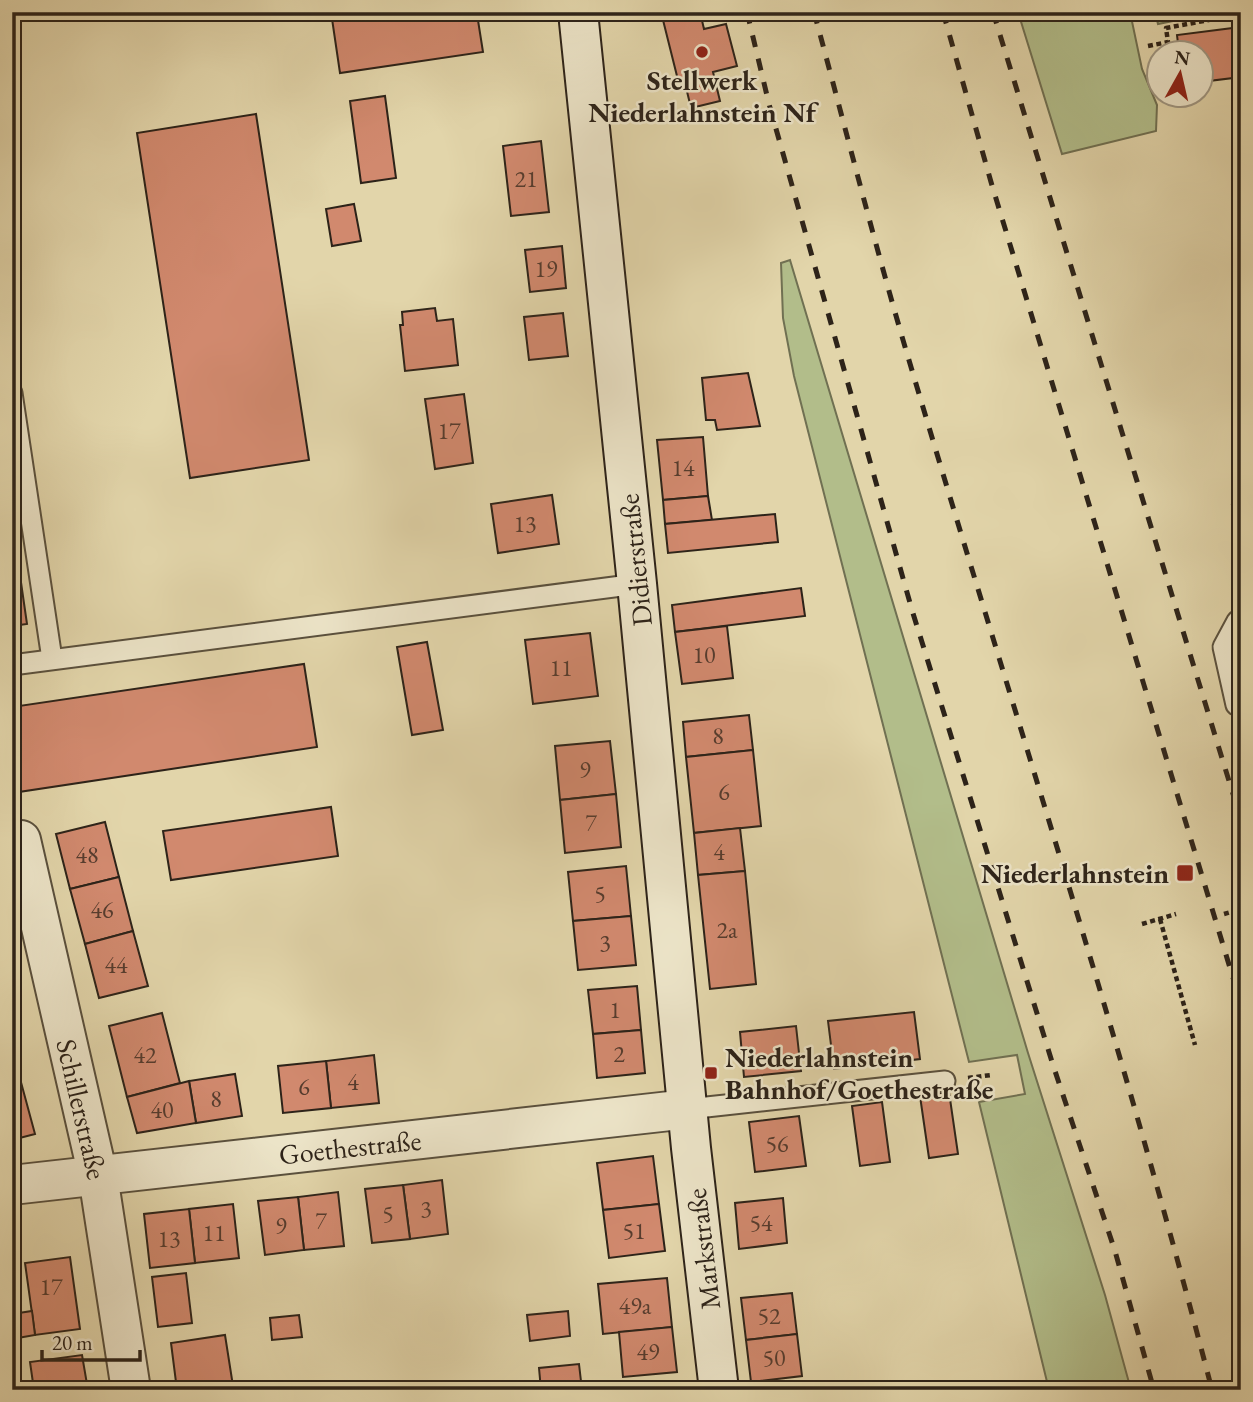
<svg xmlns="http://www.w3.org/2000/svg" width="1253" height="1402" viewBox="0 0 1253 1402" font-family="'EB Garamond',serif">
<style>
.green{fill:#b2bd8a;stroke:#707052;stroke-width:2}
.building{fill:#d1896e;stroke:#2d2319;stroke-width:2}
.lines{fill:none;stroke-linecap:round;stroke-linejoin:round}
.lane-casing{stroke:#5a503d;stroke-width:23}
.street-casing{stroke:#5a503d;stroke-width:42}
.secondary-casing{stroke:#2d2319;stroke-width:42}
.path{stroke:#2d2319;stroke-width:4.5;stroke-dasharray:5 3.5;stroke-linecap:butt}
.lane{stroke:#ece4c8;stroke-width:19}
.street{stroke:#ece4c8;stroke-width:38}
.secondary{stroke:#ece4c8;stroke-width:38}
.rail{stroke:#2d2319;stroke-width:5;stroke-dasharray:12 12;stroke-linecap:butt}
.poi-dot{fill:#8f2418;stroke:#ece4c8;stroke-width:2.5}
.labels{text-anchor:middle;stroke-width:5;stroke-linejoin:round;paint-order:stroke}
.number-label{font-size:24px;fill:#563c2e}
.poi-label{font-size:28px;font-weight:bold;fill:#2d2319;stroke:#ece4c8}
.street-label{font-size:28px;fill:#2d2319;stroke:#ece4c8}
</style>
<rect width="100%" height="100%" fill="#e2d5aa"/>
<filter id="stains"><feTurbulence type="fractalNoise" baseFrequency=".00286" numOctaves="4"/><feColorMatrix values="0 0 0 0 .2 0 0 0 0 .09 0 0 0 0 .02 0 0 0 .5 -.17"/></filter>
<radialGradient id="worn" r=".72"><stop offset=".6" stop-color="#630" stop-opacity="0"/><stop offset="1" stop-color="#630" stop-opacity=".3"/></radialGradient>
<g class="green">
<path d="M1018 12H1130L1142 69 1157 105 1156 131 1062 154Z"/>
<path d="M1155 12H1198V16L1158 24Z"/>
<path d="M790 260 1028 1053 1105 1295 1131 1390H1049L979 1102 1025 1094 1017 1055 969 1062 794 376 783 318 781 263Z"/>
</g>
<g class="building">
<path d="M331 12H463L464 16 477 14 483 52 340 73Z"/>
<path d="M661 12H700L704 29 726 24 737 66 713 72 720 101 691 108 684 79 678 80Z"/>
<path d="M1241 27V77L1200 82V52H1179L1177 35Z"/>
<path d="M385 96 396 178 361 183 350 101Z"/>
<path d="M256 114 309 460 190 478 137 133Z"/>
<path d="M541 141 549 212 511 216 503 146Z"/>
<path d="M354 204 361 241 332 246 326 209Z"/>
<path d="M562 246 566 288 530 292 525 250Z"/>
<path d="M435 308 437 321 453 319 458 365 405 371 400 325H403L402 312Z"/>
<path d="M563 313 568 356 529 360 524 317Z"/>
<path d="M748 373 760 426 717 430 715 420H706L702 378Z"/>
<path d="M464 394 473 463 435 469 425 399Z"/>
<path d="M703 437 708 496 663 500 657 440Z"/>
<path d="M552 495 559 544 498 553 491 504Z"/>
<path d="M708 496 712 520 665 524 663 500Z"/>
<path d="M1241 504V546L1232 505Z"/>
<path d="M775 514 778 542 668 553 665 524Z"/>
<path d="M12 520 27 624 12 626Z"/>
<path d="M801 588 805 616 675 632 672 605Z"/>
<path d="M727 626 733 678 682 684 675 632Z"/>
<path d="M590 633 598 696 533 704 525 640Z"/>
<path d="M427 642 443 730 412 735 397 647Z"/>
<path d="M304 664 317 747 12 793V707Z"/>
<path d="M749 715 753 750 686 757 683 722Z"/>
<path d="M610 741 616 794 560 800 555 746Z"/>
<path d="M753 750 761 826 694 833 686 757Z"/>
<path d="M616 794 621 847 565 853 560 800Z"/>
<path d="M331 807 338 856 171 880 163 831Z"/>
<path d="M105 822 119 877 70 889 56 834Z"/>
<path d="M740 828 745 871 698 875 694 833Z"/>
<path d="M626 866 631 916 573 921 568 872Z"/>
<path d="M745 871 756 984 710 989 698 875Z"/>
<path d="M119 877 133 931 85 944 70 889Z"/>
<path d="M631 916 636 965 578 970 573 921Z"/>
<path d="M133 931 148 986 99 998 85 944Z"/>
<path d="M637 986 641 1030 593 1034 588 990Z"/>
<path d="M914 1012 920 1059 834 1069 828 1021Z"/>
<path d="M162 1013 180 1083 127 1097 109 1026Z"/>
<path d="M796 1026 801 1071 744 1077 740 1032Z"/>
<path d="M641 1030 645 1073 597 1078 593 1034Z"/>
<path d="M12 1049 35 1134 12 1140Z"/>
<path d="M374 1055 379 1103 331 1108 326 1061Z"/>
<path d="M326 1061 331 1108 283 1113 278 1066Z"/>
<path d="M235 1074 242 1116 196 1123 189 1081Z"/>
<path d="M189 1081 196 1123 137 1133 127 1097Z"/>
<path d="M949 1092 958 1154 929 1158 920 1096Z"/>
<path d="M882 1102 890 1162 860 1166 852 1106Z"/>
<path d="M799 1116 806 1166 755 1172 749 1122Z"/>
<path d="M653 1156 659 1204 603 1210 597 1163Z"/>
<path d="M442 1180 448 1234 410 1239 403 1185Z"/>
<path d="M403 1185 410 1239 372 1243 365 1189Z"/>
<path d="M338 1192 344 1246 304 1250 298 1197Z"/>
<path d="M298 1197 304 1250 265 1255 258 1201Z"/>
<path d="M783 1198 787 1243 739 1249 735 1203Z"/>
<path d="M233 1204 239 1258 195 1263 189 1209Z"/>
<path d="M659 1204 665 1251 609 1258 603 1210Z"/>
<path d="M189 1209 195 1263 150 1268 144 1214Z"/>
<path d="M70 1257 80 1329 35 1335 25 1263Z"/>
<path d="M186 1273 192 1323 158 1327 152 1277Z"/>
<path d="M667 1278 672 1327 603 1334 598 1284Z"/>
<path d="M792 1293 797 1334 746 1340 741 1298Z"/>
<path d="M32 1311 35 1335 12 1339V1314Z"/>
<path d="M568 1311 570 1336 530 1341 527 1315Z"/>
<path d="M299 1315 302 1337 272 1340 270 1318Z"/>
<path d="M672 1327 677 1372 623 1377 619 1332Z"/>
<path d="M797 1334 802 1376 751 1382 746 1340Z"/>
<path d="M225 1335 233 1386 209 1390H177L171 1343Z"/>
<path d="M82 1355 88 1390H34L30 1362Z"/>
<path d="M579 1364 582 1390H541L539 1368Z"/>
<path d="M874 1384 875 1390H844V1386Z"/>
</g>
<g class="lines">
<defs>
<g id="lane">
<path d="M12 393 52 659"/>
<path d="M12 665 637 584"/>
<path d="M1236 705 1223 647 1237 621"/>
<path d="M688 1109 945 1081"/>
</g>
<g id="street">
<path d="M12 841 21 840 98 1176 131 1390"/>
<path d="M12 1185 688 1109"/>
</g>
<path id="secondary" d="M578 12 637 584 691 1148 719 1390"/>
</defs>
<use href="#lane" class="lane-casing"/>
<use href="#street" class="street-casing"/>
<use href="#secondary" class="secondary-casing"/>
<g class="path">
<path d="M1202 12 1203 21"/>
<path d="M1148 46 1168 42 1166 28 1241 14"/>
<path d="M1224 914 1241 909"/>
<path d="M1160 919 1195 1045"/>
<path d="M1142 924 1176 914"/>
<path d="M968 1078 991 1075"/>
</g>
<use href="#lane" class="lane"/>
<use href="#street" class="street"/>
<use href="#secondary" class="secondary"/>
<g class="rail">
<path d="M747 12 769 104 912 610 1053 1065 1115 1251 1154 1390"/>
<path d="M814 12C846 130 876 250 911 367 1012 708 1123 1045 1212 1390"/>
<path d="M943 12 991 182 1241 1004"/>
<path d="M993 12 1241 820"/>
</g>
</g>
<g class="poi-dot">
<circle cx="702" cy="52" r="7"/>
<rect x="1176" y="864" width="18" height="18" rx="3.5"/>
<rect x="704" y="1066" width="14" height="14" rx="3.5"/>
</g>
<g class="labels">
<g class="number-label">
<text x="526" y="187">21</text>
<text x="546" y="277">19</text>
<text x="449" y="439">17</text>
<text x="683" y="476">14</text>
<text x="525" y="532">13</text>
<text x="704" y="663">10</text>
<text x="561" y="676">11</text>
<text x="718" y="744">8</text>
<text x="585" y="778">9</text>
<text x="724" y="800">6</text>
<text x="591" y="831">7</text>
<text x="719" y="860">4</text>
<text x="87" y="863">48</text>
<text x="600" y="902">5</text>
<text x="102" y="918">46</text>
<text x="727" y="938">2a</text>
<text x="605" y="951">3</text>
<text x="116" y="973">44</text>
<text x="615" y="1018">1</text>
<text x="619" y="1062">2</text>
<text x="145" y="1063">42</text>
<text x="353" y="1090">4</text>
<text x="304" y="1095">6</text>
<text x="216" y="1107">8</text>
<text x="162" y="1118">40</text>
<text x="777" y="1152">56</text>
<text x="426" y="1217">3</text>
<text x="388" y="1222">5</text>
<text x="321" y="1229">7</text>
<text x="761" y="1231">54</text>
<text x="281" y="1234">9</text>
<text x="634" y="1239">51</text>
<text x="214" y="1241">11</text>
<text x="169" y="1247">13</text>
<text x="51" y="1295">17</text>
<text x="635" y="1314">49a</text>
<text x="769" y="1324">52</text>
<text x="648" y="1360">49</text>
<text x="774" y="1366">50</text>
</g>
<g class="poi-label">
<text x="702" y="90">Stellwerk<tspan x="702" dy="32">Niederlahnstein Nf</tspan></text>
<text x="1169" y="883" text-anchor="end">Niederlahnstein</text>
<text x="725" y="1067" text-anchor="start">Niederlahnstein<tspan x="725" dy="32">Bahnhof/Goethestraße</tspan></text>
</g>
<g class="street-label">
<text transform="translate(635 560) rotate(-96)" y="10">Didierstraße</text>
<text transform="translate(82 1109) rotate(77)" y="10">Schillerstraße</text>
<text transform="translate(350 1147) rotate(-6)" y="10">Goethestraße</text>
<text transform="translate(703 1249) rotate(-97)" y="10">Markstraße</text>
</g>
</g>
<rect width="1253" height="1402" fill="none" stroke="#e2d5aa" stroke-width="42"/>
<rect x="14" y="14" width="1225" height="1374" fill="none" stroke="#2d2319" stroke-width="3.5"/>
<rect x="21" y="21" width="1211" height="1360" fill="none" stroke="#2d2319" stroke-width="2"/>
<g transform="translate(1180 74) rotate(8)"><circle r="33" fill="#ece4c8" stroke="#a09782" stroke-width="2"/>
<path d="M0-5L12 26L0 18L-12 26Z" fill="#8f2418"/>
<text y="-10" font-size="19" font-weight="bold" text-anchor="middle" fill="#2d2319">N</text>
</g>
<path d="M42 1350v10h98v-10" fill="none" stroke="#2d2319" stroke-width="3.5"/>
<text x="52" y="1350" font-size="21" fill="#2d2319" stroke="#ece4c8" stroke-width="5" paint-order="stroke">20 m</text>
<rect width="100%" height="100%" filter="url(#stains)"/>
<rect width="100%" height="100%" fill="url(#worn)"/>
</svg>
